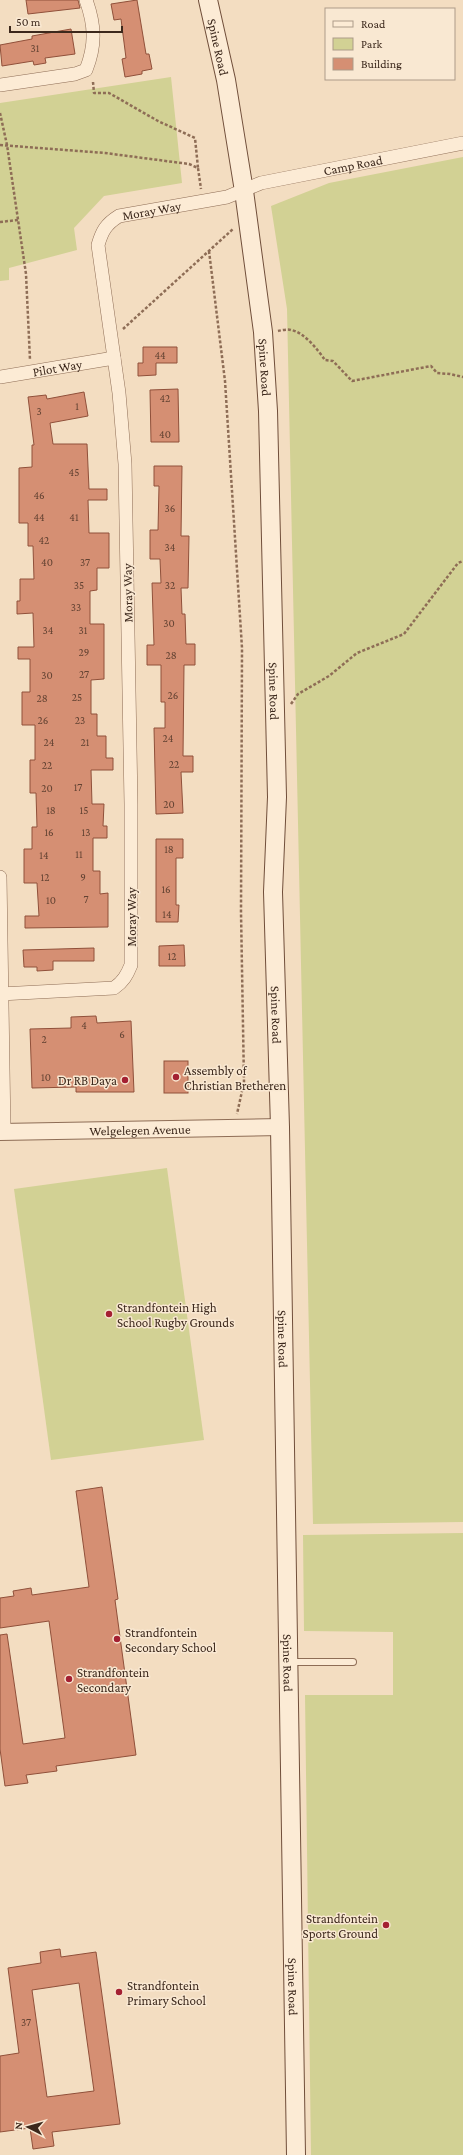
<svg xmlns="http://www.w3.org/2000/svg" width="463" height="2155" viewBox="0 0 463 2155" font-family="'Crimson Pro',serif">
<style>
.green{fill:#d2d194}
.building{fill:#d58f73;stroke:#90503a;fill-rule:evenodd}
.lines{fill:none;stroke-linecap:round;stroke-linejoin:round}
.service-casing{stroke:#8e6d56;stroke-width:8}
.minor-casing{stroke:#8e6d56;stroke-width:14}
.tertiary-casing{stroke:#8e6d56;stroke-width:18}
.secondary-casing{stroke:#704e3a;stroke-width:20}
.path{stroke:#8e6d56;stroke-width:2.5;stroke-dasharray:3 2;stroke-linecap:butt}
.service{stroke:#fcebd5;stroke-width:6}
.minor{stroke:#fcebd5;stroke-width:13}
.tertiary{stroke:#fcebd5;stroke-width:16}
.secondary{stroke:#fcebd5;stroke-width:18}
.poi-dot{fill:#a42032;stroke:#f9e8d2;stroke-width:1.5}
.labels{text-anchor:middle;stroke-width:3;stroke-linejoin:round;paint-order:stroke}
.number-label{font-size:11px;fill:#624232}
.street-label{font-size:13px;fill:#3c281c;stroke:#f9e8d2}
.poi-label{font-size:13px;fill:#3c281c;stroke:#f9e8d2;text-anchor:start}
</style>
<rect width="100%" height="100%" fill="#f3ddc1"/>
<g class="green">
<path d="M171 77 182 183 104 196 74 228 77 250 9 268V280L0 281V103Z"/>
<path d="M463 157V1522L313 1524 287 309 271 206 329 183Z"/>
<path d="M167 1168 204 1440 51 1460 14 1189Z"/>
<path d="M463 1533V2155H311L305 1695H393V1632L304 1631 303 1535Z"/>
</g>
<g class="building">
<path d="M26 0H78L80 8 28 14Z"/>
<path d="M137 0 146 54H149L152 69 142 71V74L125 77 122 59 126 58 121 19 114 20 111 4Z"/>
<path d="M71 29 75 54 45 58 46 63 34 65 33 61 2 66 0 45 32 39V36Z"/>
<path d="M143 347H177V363H156V375L138 376V363H143Z"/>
<path d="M178 389 179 442H151L150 390Z"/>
<path d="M84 392 88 416 50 423 53 444H87L89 489H107V500H88L89 533H109V568H97V590L90 591V624H104V679L91 680V714H97V736H106V758H113V770H91L92 804H104L103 826H107V838H93V871H100V894L108 893V927L25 928V916H39L37 883H24V849H32V827H37L36 793H30V760H35V725H22V692H30V659H18V647H34L33 613 17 614V601H20V579H34L33 546H28V523H19V468L32 467V445H34L28 397 46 395 47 399Z"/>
<path d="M154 466H182L181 536H189L188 588H181L182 614H185L186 644H195V665H184L183 756H193V772H181L183 813 156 814 154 728H165V702H161V665H147V645H154L152 583H161L160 559H150V530H158L159 486H154Z"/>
<path d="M156 839H183V858H176V905H179L178 922H156Z"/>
<path d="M184 945 185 966H159V946Z"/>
<path d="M94 948V961H53V970L37 971V967H24L23 950Z"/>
<path d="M96 1016 97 1023 131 1021 134 1092H76V1087L32 1088 30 1029 71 1028V1017Z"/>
<rect x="164" y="1061" width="24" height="32"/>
<path d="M102 1487 118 1599 115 1600 136 1755 56 1766 57 1771 26 1775 28 1783 5 1786 0 1749V1635L7 1634 23 1744 65 1738 49 1621 0 1628V1598L14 1596 13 1591 31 1588 32 1595 89 1587 76 1491Z"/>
<path d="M60 1949 61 1957 96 1952 120 2124 52 2132 54 2146 33 2149 30 2128 0 2132V2056L19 2053 8 1968 41 1963 40 1952ZM79 1983 94 2091 47 2097 32 1990Z"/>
</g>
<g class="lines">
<defs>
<path id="service" d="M290 1662H353"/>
<g id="minor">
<path d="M0 85 75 74 86 70C96 45 95 25 86 0"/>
<path id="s1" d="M0 377 114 358"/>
<path d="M0 877 4 1132"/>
<path id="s2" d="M0 994 114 988C123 982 127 975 131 965V804L125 464 119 393 98 245C102 231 106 224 119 216L227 197 261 183 463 143"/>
</g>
<g id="tertiary">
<path id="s3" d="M0 1132 280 1127"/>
</g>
<g id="secondary">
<path id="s4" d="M208 0 226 80 244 191 263 332 268 411 277 797 273 892 280 1127 296 2155"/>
</g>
</defs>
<use href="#service" class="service-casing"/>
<use href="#minor" class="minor-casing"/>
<use href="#tertiary" class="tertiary-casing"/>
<use href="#secondary" class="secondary-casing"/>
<g class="path">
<path d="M93 82 94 93H109L158 121 195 138 198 168"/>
<path d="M0 113 7 145 26 274 30 360"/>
<path d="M0 145 105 153 189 164 198 168 201 189"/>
<path d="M0 222 18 220"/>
<path d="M209 251 225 381 242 648 241 912 244 1082 237 1114"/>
<path d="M123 329 233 229"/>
<path d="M278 331C282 330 288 329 291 330 304 332 318 350 325 360L333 361 352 381 431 366 437 373 450 374 463 377"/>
<path d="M291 704 298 694 329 676 357 653 404 634 458 563 463 561"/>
</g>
<use href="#service" class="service"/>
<use href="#minor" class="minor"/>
<use href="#tertiary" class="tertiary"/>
<use href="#secondary" class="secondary"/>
</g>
<g class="poi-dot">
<circle cx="176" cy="1077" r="4"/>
<circle cx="125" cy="1080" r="4"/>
<circle cx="109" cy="1314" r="4"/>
<circle cx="117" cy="1639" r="4"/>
<circle cx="69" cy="1679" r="4"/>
<circle cx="386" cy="1925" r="4"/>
<circle cx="119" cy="1992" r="4"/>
</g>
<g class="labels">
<g class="number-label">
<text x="35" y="52">31</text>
<text x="160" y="359">44</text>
<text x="165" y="402">42</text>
<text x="77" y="410">1</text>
<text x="39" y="415">3</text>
<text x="165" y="438">40</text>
<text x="74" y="476">45</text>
<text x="39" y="499">46</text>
<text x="170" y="512">36</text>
<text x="39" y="521">44</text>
<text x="74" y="521">41</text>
<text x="44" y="544">42</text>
<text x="170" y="551">34</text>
<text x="47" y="566">40</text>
<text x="85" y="566">37</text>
<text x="79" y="589">35</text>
<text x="170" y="589">32</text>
<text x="76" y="611">33</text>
<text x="169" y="627">30</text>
<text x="48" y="634">34</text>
<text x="83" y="634">31</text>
<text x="84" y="656">29</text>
<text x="171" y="659">28</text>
<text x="84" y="678">27</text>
<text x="47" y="679">30</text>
<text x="173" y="699">26</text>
<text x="77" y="701">25</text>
<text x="42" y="702">28</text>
<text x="43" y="724">26</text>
<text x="80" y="724">23</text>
<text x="168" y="742">24</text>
<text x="49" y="746">24</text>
<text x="85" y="746">21</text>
<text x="174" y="768">22</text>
<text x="47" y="769">22</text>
<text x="78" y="791">17</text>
<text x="47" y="792">20</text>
<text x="169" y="808">20</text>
<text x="51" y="814">18</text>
<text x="84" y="814">15</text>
<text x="49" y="836">16</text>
<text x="86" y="836">13</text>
<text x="169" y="853">18</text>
<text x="79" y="858">11</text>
<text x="44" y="859">14</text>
<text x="45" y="881">12</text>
<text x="83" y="881">9</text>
<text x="166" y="893">16</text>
<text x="86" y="903">7</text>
<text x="51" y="904">10</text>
<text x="167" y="918">14</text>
<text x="172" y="960">12</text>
<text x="84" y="1029">4</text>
<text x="122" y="1038">6</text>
<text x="44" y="1043">2</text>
<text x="46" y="1081">10</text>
<text x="26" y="2026">37</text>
</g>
<g class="street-label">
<text dy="5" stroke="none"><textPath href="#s4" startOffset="48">Spine Road</textPath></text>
<text dy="5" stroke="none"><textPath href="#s2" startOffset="1142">Camp Road</textPath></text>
<text dy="5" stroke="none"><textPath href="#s2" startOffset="935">Moray Way</textPath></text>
<text dy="5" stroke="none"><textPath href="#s4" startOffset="372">Spine Road</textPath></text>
<text dy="5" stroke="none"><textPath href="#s1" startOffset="58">Pilot Way</textPath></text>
<text transform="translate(127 593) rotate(-91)" y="5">Moray Way</text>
<text dy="5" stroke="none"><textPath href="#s4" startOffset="696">Spine Road</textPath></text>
<text transform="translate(131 917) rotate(-90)" y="5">Moray Way</text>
<text dy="5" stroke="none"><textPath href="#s4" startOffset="1020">Spine Road</textPath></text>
<text dy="5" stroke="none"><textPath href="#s3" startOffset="140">Welgelegen Avenue</textPath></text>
<text dy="5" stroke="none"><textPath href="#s4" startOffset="1344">Spine Road</textPath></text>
<text dy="5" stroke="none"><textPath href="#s4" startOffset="1668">Spine Road</textPath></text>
<text dy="5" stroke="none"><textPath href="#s4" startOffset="1992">Spine Road</textPath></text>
</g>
<g class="poi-label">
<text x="184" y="1075">Assembly of<tspan x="184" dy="15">Christian Bretheren</tspan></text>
<text x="117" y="1085" text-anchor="end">Dr RB Daya</text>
<text x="117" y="1312">Strandfontein High<tspan x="117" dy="15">School Rugby Grounds</tspan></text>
<text x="125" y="1637">Strandfontein<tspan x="125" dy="15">Secondary School</tspan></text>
<text x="77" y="1677">Strandfontein<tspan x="77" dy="15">Secondary</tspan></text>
<text x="378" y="1923" text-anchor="end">Strandfontein<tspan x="378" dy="15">Sports Ground</tspan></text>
<text x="127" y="1990">Strandfontein<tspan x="127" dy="15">Primary School</tspan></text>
</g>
</g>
<rect x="325" y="8" width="130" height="72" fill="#f9e8d2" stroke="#ad9b89"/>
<rect x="333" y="21" width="20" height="6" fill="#fcebd5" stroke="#ad9b89"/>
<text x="361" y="28" font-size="12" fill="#3c281c">Road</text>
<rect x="333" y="38" width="20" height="12" fill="#d2d194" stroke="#ad9b89"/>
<text x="361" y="48" font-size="12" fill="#3c281c">Park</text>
<rect x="333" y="58" width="20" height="12" fill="#d58f73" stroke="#ad9b89"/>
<text x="361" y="68" font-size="12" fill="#3c281c">Building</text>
<g transform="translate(28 2127) rotate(276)" stroke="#f9e8d2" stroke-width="3" paint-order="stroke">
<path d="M0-3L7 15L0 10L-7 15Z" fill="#3c281c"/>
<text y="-6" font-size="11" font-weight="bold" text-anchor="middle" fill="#3c281c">N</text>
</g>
<path d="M10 26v6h112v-6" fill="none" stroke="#3c281c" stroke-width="2"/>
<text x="16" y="26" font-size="12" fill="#3c281c" stroke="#f9e8d2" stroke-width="3" paint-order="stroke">50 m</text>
</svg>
